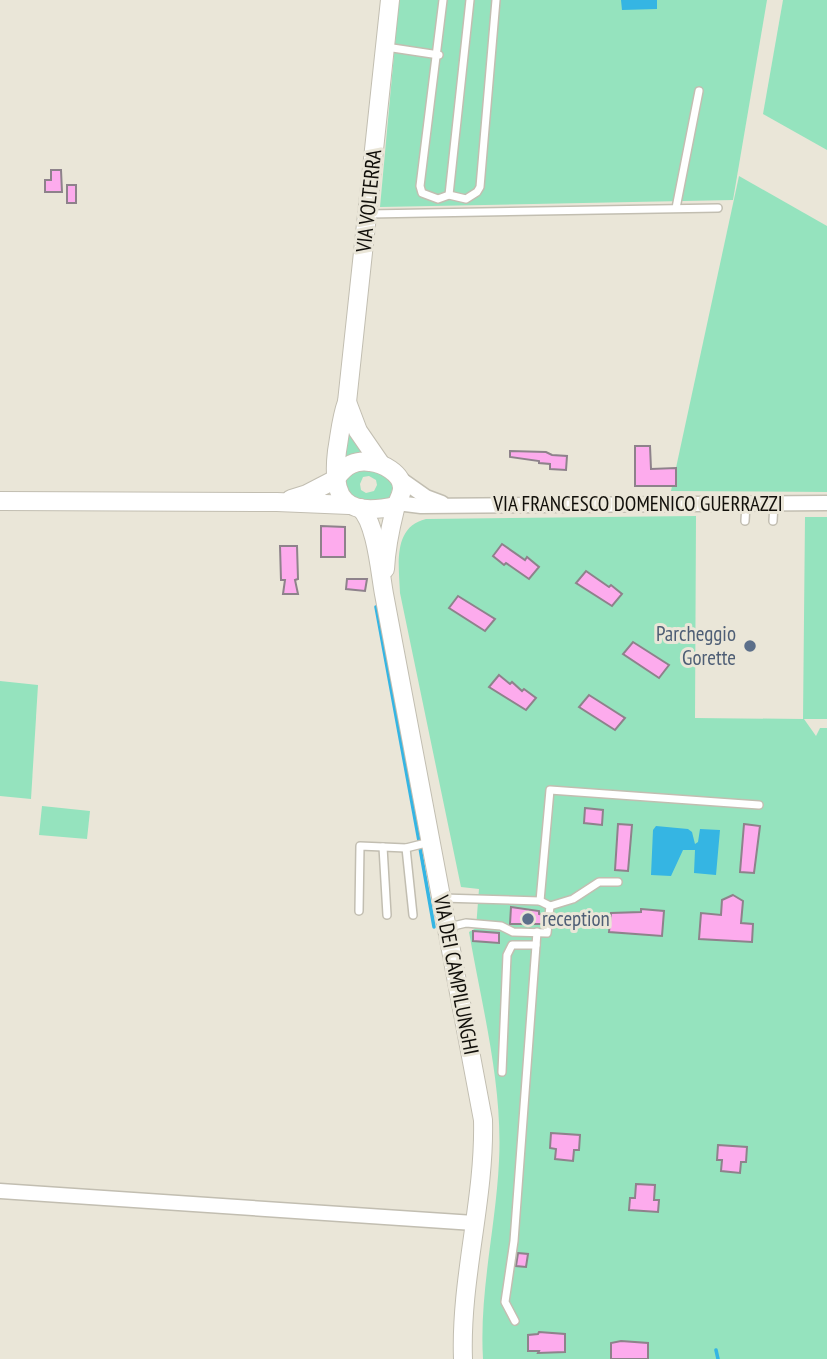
<svg xmlns="http://www.w3.org/2000/svg" width="827" height="1359" viewBox="0 0 827 1359" font-family="'PT Sans Narrow',sans-serif">
<style>
.green{fill:#95e3be;fill-rule:evenodd}
.water{fill:#35b5e3}
.lines{fill:none;stroke-linecap:round;stroke-linejoin:round}
.stream{stroke:#35b5e3;stroke-width:3.5}
.building{fill:#fdabed;stroke:#8e828b;stroke-width:2}
.service-casing{stroke:#c2beb1;stroke-width:10}
.minor-casing{stroke:#c2beb1;stroke-width:17}
.tertiary-casing{stroke:#c2beb1;stroke-width:20}
.service{stroke:#fff;stroke-width:7}
.minor{stroke:#fff;stroke-width:14}
.tertiary{stroke:#fff;stroke-width:18}
.service-dot{fill:#5c6f8a;stroke:#eae6d8;stroke-width:2.5}
.labels{text-anchor:middle;stroke-width:6;stroke-linejoin:round;paint-order:stroke}
.street-label{font-size:21px;fill:#110f0a;stroke:#eae6d8}
.service-label{font-size:21px;fill:#4e5e75;stroke:#eae6d8;text-anchor:end}
</style>
<rect width="100%" height="100%" fill="#eae6d8"/>
<g class="green">
<path d="M399 0H767L733 200 380 207Z"/>
<path d="M783 0H827V150L763 114Z"/>
<path d="M739 176 827 226V492L671 491Z"/>
<path d="M347 419 367 456 342 464Z"/>
<path d="M356 466 385 475 393 486 390 497C374 506 356 502 342 493L346 476ZM369 476 376 480 377 485 374 491 366 493 361 490 360 484 363 477Z"/>
<path d="M696 516 695 718 803 719 805 517H827V719H804L816 736 820 728H827V1359H483C479 1292 496 1227 499 1161 503 1085 482 1007 469 932L476 928 479 889 461 887 400 593C399 566 392 527 426 519Z"/>
<path d="M0 681 38 685 31 799 0 796Z"/>
<path d="M42 806 90 811 87 839 39 835Z"/>
</g>
<g class="water">
<path d="M621 0H657V9L622 10Z"/>
<path d="M656 826 688 829 692 832 695 844 698 842 700 829 720 830 716 875 694 873 695 850H683L671 876 651 875 653 830Z"/>
</g>
<g class="lines">
<g class="stream">
<path d="M376 607 419 841"/>
<path d="M420 848 434 927"/>
<path d="M716 1350 718 1359"/>
</g>
</g>
<g class="building">
<path d="M51 170H61L62 192H45V180H51Z"/>
<rect x="67" y="185" width="9" height="18"/>
<path d="M635 446H650L651 469 676 468V486H635Z"/>
<path d="M510 451 546 452 552 455 567 456 566 470 550 469V464L539 463V461L510 457Z"/>
<path d="M321 526 345 527V557H321Z"/>
<path d="M502 544 525 560 527 557 539 567 529 579 506 563 504 565 493 556Z"/>
<path d="M280 546H297L298 579 295 580 298 594H283L285 580H281Z"/>
<path d="M586 571 609 587 611 585 622 594 612 606 576 583Z"/>
<path d="M347 579H367L365 591 346 589Z"/>
<path d="M458 596 495 619 485 631 449 608Z"/>
<path d="M633 642 669 665 659 678 623 654Z"/>
<path d="M499 675 510 684 512 682 522 691 524 689 536 698 526 710 489 687Z"/>
<path d="M589 695 625 718 615 730 579 707Z"/>
<path d="M585 808 603 810 602 825 584 823Z"/>
<path d="M618 824 632 825 628 871 615 870Z"/>
<path d="M744 824 760 826 754 873 740 872Z"/>
<path d="M733 895 743 901 741 923 753 924 752 942 699 939 701 913 721 915 722 900Z"/>
<path d="M511 907 539 911V914L543 915 542 924H510Z"/>
<path d="M641 909 664 911 662 936 609 932 611 913 641 912Z"/>
<path d="M473 931 499 933V943L473 941Z"/>
<path d="M551 1133 580 1135 579 1150H574L573 1161 555 1159 556 1149 550 1148Z"/>
<path d="M718 1145 747 1147 746 1162H741L740 1173 721 1171 722 1160H717Z"/>
<path d="M636 1184 655 1185 654 1200H659L658 1212 629 1210 630 1198H635Z"/>
<path d="M518 1253 528 1254 526 1267 516 1266Z"/>
<path d="M539 1332 565 1334V1352L538 1353 539 1351H528V1335L538 1334Z"/>
<path d="M621 1341 648 1343V1359H611V1343Z"/>
</g>
<g class="lines">
<defs>
<g id="service">
<path d="M443 0 420 186 422 193 438 199 449 195 466 199 477 192 480 187 496 0"/>
<path d="M386 47 439 55"/>
<path d="M449 195 470 0"/>
<path d="M676 208 699 91"/>
<path d="M369 214 718 208"/>
<path d="M745 521 746 504"/>
<path d="M773 521 774 504"/>
<path d="M383 847 387 915"/>
<path d="M406 848 413 915"/>
<path d="M442 898 540 901 550 906 547 933 513 932 501 926 466 923 449 927"/>
<path d="M540 901 550 790 759 805"/>
<path d="M550 906 573 899 599 882H618"/>
<path d="M359 911 360 846 406 848 430 842"/>
<path d="M502 1072 507 955 512 945H536"/>
<path d="M515 1321 505 1302 514 1241 537 932"/>
</g>
<g id="minor">
<path d="M399 478 426 497 442 503"/>
<path d="M397 503 421 506 827 503"/>
<path d="M0 1191 474 1223"/>
</g>
<g id="tertiary">
<path d="M390 0 347 402C341 418 340 434 337 451 331 500 345 517 396 506"/>
<path d="M347 402 358 431 380 463"/>
<path d="M337 477C346 465 355 460 370 462 382 463 402 473 402 488 402 495 397 502 395 509 390 529 386 549 385 569"/>
<path d="M291 499 307 494 336 479"/>
<path d="M0 501 277 502 349 505"/>
<path d="M360 508C376 522 380 572 384 594L483 1120C485 1200 460 1279 463 1359"/>
</g>
</defs>
<use href="#service" class="service-casing"/>
<use href="#minor" class="minor-casing"/>
<use href="#tertiary" class="tertiary-casing"/>
<use href="#service" class="service"/>
<use href="#minor" class="minor"/>
<use href="#tertiary" class="tertiary"/>
</g>
<g class="service-dot">
<circle cx="750" cy="646" r="7"/>
<circle cx="528" cy="919" r="7"/>
</g>
<g class="labels">
<g class="street-label">
<text transform="translate(369 201) rotate(-84)" y="7">VIA VOLTERRA</text>
<text x="638" y="511">VIA FRANCESCO DOMENICO GUERRAZZI</text>
<text transform="translate(456 975) rotate(79)" y="7">VIA DEI CAMPILUNGHI</text>
</g>
<g class="service-label">
<text x="736" y="641">Parcheggio<tspan x="736" dy="24">Gorette</tspan></text>
<text x="542" y="926" text-anchor="start">reception</text>
</g>
</g>
</svg>
